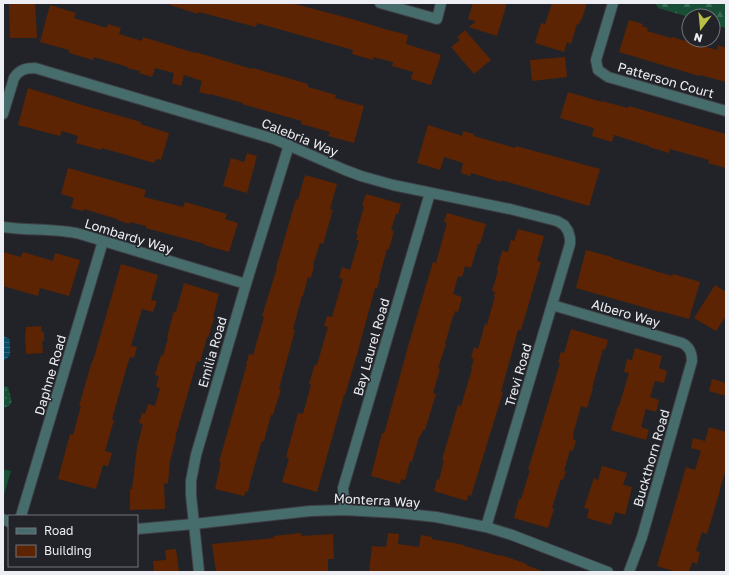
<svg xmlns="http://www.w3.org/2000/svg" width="729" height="575" viewBox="0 0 729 575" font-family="'Golos Text',sans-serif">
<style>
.grass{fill:url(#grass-dots)}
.forest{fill:url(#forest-firs)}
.pitch{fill:#174e35}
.water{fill:url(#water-rules)}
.building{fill:#5d2403}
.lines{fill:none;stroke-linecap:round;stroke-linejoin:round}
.street-casing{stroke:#3e3f45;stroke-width:12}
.street{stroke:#476c6c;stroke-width:10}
.labels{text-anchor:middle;stroke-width:3;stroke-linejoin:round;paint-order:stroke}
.street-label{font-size:13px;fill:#edeef3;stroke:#212329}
</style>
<defs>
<pattern id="grass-dots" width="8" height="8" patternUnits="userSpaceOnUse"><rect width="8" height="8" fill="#174e35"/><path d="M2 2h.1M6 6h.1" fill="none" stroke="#396853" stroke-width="1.8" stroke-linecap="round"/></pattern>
<pattern id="forest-firs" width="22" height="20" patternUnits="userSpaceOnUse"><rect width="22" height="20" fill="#174e35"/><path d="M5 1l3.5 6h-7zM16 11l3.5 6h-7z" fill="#396853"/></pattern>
<pattern id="water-rules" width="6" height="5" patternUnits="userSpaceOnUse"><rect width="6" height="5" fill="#084c66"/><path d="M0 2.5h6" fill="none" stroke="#2c667c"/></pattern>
</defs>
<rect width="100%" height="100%" fill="#212329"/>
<path class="grass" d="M3 386 8 387 12 402 9 406 3 408Z"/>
<path class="forest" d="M655 3H726V28L713 24V16H689V17L658 8Z"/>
<path class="pitch" d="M3 469 11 471 4 495H3Z"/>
<path class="water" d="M3 336 10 339C8 349 15 355 3 361Z"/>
<g class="building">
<path d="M9 3H35L37 38H10Z"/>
<path d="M170 3H291L352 19 388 30 408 35 406 44 441 55 431 85 411 79 413 72 392 66 393 62 373 57V60L352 54 353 50 257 23 256 27 199 12 198 14 170 5Z"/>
<path d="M473 3H507L497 36 469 27 476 21 468 19Z"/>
<path d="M552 3H587L582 19H581L579 24H577L571 44 567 42 564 52 535 43 541 23 545 24Z"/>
<path d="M50 5 76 13 74 18 107 28 108 24 121 28 119 34 142 41 143 37 195 53V52L252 69 253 68 308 84V87L336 95 335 98 364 106 354 143 328 136 330 132 301 124 302 121 242 104 243 103 210 94V95L199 92 202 81 184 75 181 86 172 83 174 73 155 68 152 77 139 73 140 71 127 68 128 67 94 57 93 60 69 53V50L40 42Z"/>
<path d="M629 20 643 24 642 26 648 28 647 31 671 38 672 37 717 50 718 45 726 48V82L700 75 699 76 619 52Z"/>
<path d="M465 30 491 60 474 74 451 47 460 40 457 37Z"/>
<path d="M565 57 567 77 532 81 530 60Z"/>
<path d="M28 88 82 105 141 122 140 124 169 133 161 160 156 159 154 163 102 148 101 150 76 143 78 136 62 131 60 136 18 125Z"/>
<path d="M568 92 602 102V101L628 108 629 106 726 134V168L708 163 709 160 670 149 669 153 649 147V146L614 135 612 142 592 136 594 128 560 118Z"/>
<path d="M428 125 462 136 463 131 474 134V136L515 148 516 146 600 169 589 206 501 180V182L471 173 470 176 461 173 463 163 444 157 440 170 417 163Z"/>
<path d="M247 153 257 156 247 193 223 186 231 158 244 162Z"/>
<path d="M68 168 146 190 144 197 183 207 185 202 227 214 225 219 238 223 229 252 204 245 205 244 146 228V226L130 222 129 224 117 220V219L84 209 83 211 71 208 74 198 61 194Z"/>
<path d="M305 175 337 184 330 209 333 210 323 244 320 243 313 265 314 266 311 278 308 277 303 296H302L293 329 295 330 279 389H281L273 415H271L264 441H262L260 447 250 482 248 492 246 491 244 496 215 489 221 462H219L247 364H246L249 354 253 355 264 317 262 316 277 268H276L296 199 298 200Z"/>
<path d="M366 194 401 204 398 214H396L391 230 394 231 389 249H387L379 278H380L377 289 375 288 358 351 345 395H344L317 492 282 482 289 458 286 457 298 413 303 414 311 385 309 384 315 364 317 365 328 327 324 326 327 316 332 317 343 279 339 278 342 267 350 270 359 240H356L358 234H356L364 207 362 206Z"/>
<path d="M447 213 486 224 480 244H478L471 268 465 266 462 277 458 276 453 294 462 297 458 312 455 311 454 316H453L445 344H446L438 368 440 369 433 393 436 394 425 430H423L420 437H419L412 462 410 461 405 480 401 479 400 484 371 476 382 433 384 434 409 343 433 262 436 263 447 223 444 222Z"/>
<path d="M518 229 544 236 537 261 541 262 521 330H518L501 392H503L471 496 468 495 467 501 434 491 437 479 439 480 444 460H442L458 405 461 406 472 369 471 368 474 359 471 358 474 347 478 349 485 324 487 325 495 296H494L495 292 492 291 498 271 497 270 502 251 508 252 511 240 514 241Z"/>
<path d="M586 250 612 257V258L672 276 673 274 700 282 689 319 660 311V312L576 288Z"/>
<path d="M3 252 21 257 23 252 53 261 55 253 80 260 69 296 40 288 38 296 3 286Z"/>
<path d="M121 264 158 275 151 300 157 301 153 312 142 309 131 346 137 347 134 358 130 357 127 366 112 419 114 420 105 451 112 453 108 466 103 465 96 489 58 479 70 434 73 435 81 406H79L92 361H93Z"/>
<path d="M184 283 219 294 213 317 214 318 208 338 207 337 200 362 197 361 175 438H176L170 461 168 484 164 483 165 509 130 510V489H132L137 447 143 424 139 423 142 413 145 414 148 404 155 406 160 388 156 387 159 376 155 375 161 355 163 356 168 338 167 337 174 311 176 312Z"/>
<path d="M715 285 726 292V316L716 331 694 318Z"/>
<path d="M41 326 42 332H44V341H42L43 353 26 354 25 332H26V327Z"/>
<path d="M571 329 608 340 605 350 603 349 592 388H593L587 408 581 406 573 434H574L573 440H576L573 451 570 450 564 471H566L563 480 561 479 552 508 554 509 548 528 514 518 519 499H521L530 470H528L550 397 560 363H558L561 352 564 353Z"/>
<path d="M635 348 662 356 659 368 667 371 664 383 655 381 650 397 659 400 656 412 646 409 641 427 649 430 646 440 611 430 618 406H619L629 373 624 372 627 359 632 360Z"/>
<path d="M712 379 726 383V396L709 391Z"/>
<path d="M709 427 726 432V468L719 493V494L707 534 702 532 696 551 700 552 697 564 692 562 689 572H677L657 566 673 512 686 467 695 470 701 451 691 448 693 438 705 441Z"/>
<path d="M602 466 627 473 623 485 632 487 625 515 615 512 611 525 587 518 589 509 584 508 594 478 598 480Z"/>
<path d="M301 533V536L333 534 334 559H328V572H216L212 544 274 538V536Z"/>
<path d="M388 533 399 534 398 544 419 547 421 535 432 537V539L464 545V546L501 556V555L527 564 526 565 542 571V572H369L372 546 386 547Z"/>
<path d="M176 549 179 572H154L153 561 166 560 165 550Z"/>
</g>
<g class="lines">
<defs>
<g id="street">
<path d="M380 3 437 19 441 3"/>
<path d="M613 3 596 60 598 70 608 77 726 111"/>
<path d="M3 114 14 78C19 70 25 68 35 68L274 139 345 170 361 176 393 185 510 209 557 221 564 225 568 231 570 238V244L486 527"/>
<path d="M3 227C29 231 55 228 80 234L246 284"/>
<path d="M552 305 682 343C690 347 692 353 692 361L642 537 629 572"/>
<path d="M345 510 343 488 430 193"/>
<path d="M21 516 103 241"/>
<path d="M3 519 9 522"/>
<path d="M137 529 194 524 310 511 345 510 398 513 436 517 486 527 512 535 608 572"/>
<path d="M199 572 191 495V481L196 455 246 284 289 145"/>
</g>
</defs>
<use href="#street" class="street-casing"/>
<use href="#street" class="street"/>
</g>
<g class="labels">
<g class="street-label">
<text transform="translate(666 80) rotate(16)" y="5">Patterson Court</text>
<text transform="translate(300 137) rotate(22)" y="5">Calebria Way</text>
<text transform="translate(129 236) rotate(17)" y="5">Lombardy Way</text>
<text transform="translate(626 313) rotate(16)" y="5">Albero Way</text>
<text transform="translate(371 347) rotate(-74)" y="5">Bay Laurel Road</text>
<text transform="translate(212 352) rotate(-74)" y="5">Emilia Road</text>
<text transform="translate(50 375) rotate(-74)" y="5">Daphne Road</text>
<text transform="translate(518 375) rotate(-74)" y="5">Trevi Road</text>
<text transform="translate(651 458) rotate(-74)" y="5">Buckthorn Road</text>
<text transform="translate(377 500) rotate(3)" y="5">Monterra Way</text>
</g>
</g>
<rect width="729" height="575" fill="none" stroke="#edeef3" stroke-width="8"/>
<rect x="8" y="515" width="130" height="52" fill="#212329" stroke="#73747a"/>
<rect x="16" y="528" width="20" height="6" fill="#476c6c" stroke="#73747a"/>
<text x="44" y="535" font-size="12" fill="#edeef3">Road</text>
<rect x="16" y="545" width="20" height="12" fill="#5d2403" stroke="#73747a"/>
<text x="44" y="555" font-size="12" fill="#edeef3">Building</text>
<g transform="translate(701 28) rotate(196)"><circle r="19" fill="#212329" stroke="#73747a"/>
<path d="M0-3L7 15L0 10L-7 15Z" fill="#bac045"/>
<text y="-6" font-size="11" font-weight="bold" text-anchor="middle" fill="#edeef3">N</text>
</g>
</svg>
